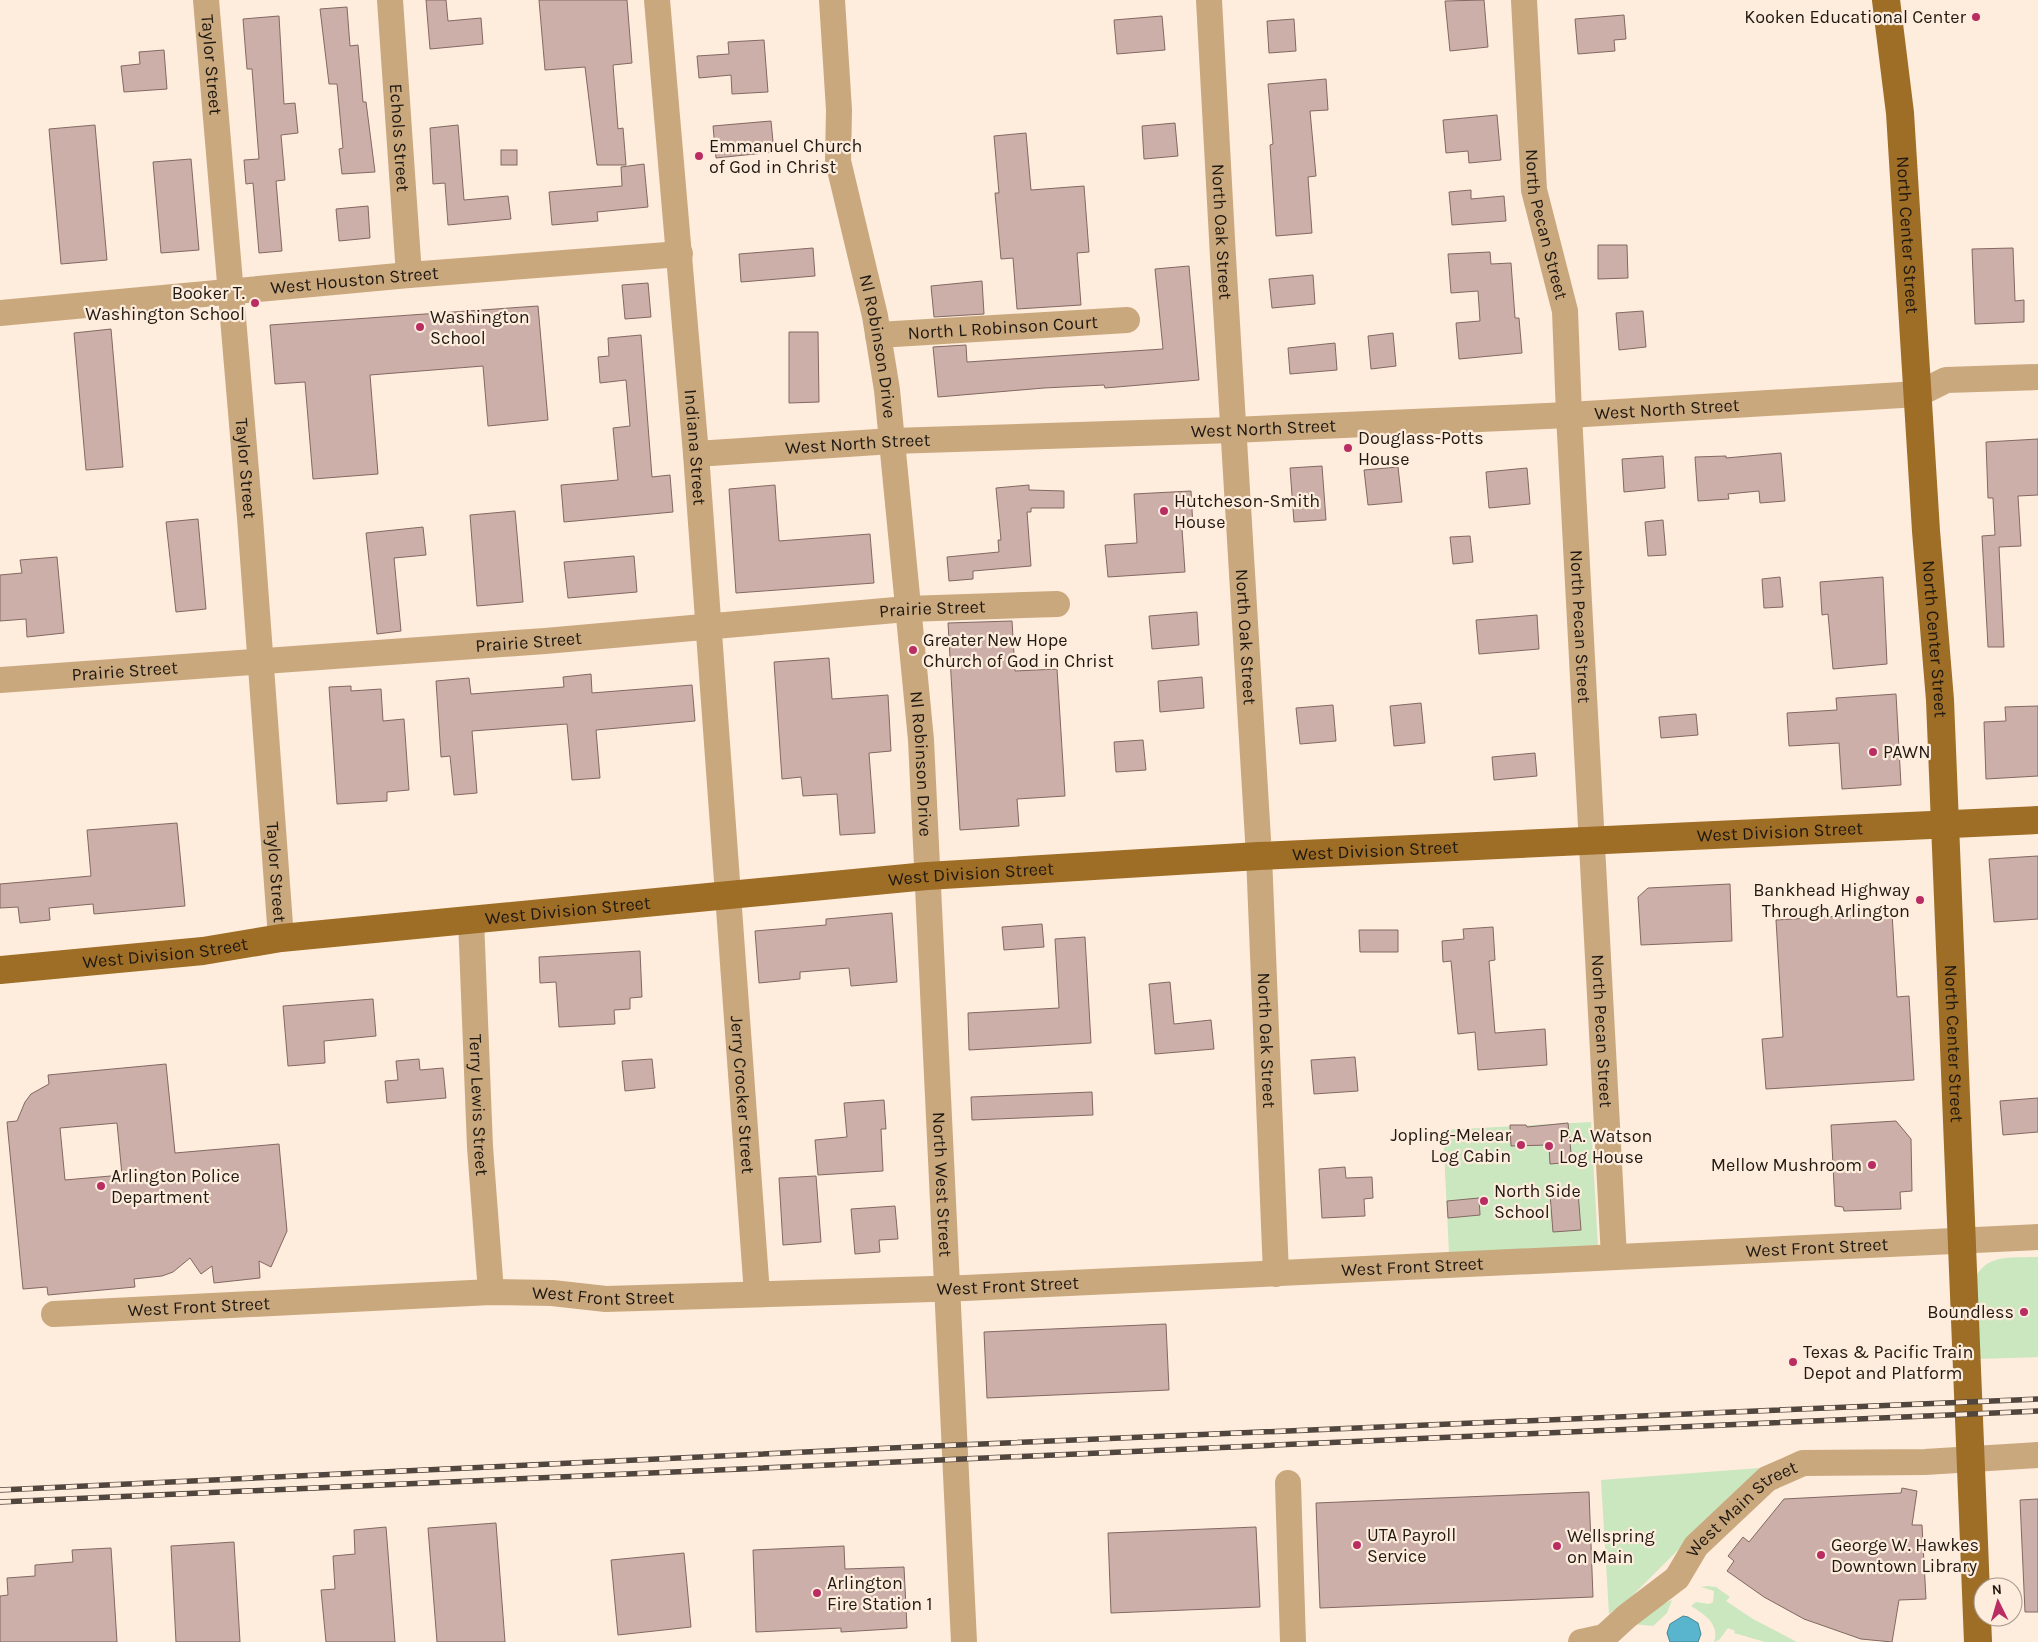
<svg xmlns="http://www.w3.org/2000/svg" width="2038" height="1642" viewBox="0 0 2038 1642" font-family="Karla,sans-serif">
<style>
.green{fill:#cae7bf}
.water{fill:#58b5cd;stroke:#478695}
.building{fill:#ccafa8;stroke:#826862;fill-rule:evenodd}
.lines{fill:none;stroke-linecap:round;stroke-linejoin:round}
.minor{stroke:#caa87e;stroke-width:26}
.major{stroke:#9e6d26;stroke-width:28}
.rail-casing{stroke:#50463e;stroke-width:5.5}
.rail{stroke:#feecdd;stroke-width:4;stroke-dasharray:11;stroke-linecap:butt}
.poi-dot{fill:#b92d63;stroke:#feecdd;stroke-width:2}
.labels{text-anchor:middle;stroke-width:4.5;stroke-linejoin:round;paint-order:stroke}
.poi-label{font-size:18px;fill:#201912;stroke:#feecdd;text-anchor:start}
.street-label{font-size:18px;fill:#201912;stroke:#feecdd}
</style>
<rect width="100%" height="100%" fill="#feecdd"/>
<g class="green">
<path d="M1591 1122 1598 1247 1449 1253 1443 1130Z"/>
<path d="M2038 1257V1357L1977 1359 1975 1278C1987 1253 2013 1258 2038 1257Z"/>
<path d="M1760 1468 1626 1602 1609 1614 1601 1480Z"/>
<path d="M1708 1586 1716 1587 1730 1597 1726 1601 1753 1619 1797 1642H1765L1734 1633 1735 1631 1728 1628 1719 1640 1714 1642C1720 1624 1705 1615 1691 1606L1696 1602 1709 1604 1713 1602 1714 1591 1701 1587Z"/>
<path d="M1672 1600 1667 1613 1653 1626 1633 1624 1660 1605Z"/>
</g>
<path class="water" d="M1683 1616 1688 1617 1698 1623 1701 1634 1698 1642H1670L1667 1633 1670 1624Z"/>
<g class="building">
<path d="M426 0H446L448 21 481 18 483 44 430 49Z"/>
<path d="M539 0H627L632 63 613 65 618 129 623 128 626 165H597L585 67 545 70Z"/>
<path d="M1484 0 1488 47 1450 51 1445 1Z"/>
<path d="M347 7 350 46 358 45 363 102H366L375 172 342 174 339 149 343 148 337 84H329L320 9Z"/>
<path d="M1624 15 1626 39 1614 40 1615 51 1578 54 1575 19Z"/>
<path d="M279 16 284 104 295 103 298 133 281 135 285 180 276 181 282 251 259 253 253 183 246 184 244 160 259 159 252 69H247L243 19Z"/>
<path d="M1162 16 1165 50 1117 54 1114 20Z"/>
<path d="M1294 19 1296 51 1269 53 1267 21Z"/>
<path d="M764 40 768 92 732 94 731 75 699 78 697 56 729 54 728 42Z"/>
<path d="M164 50 167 89 124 92 121 66 140 64 139 52Z"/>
<path d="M1326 79 1328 110 1310 111 1316 176 1308 177 1312 233 1276 236 1270 145 1273 144 1268 84Z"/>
<path d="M1497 115 1501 160 1469 163 1468 151 1446 153 1443 120Z"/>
<path d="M771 121 774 152 716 158 713 126Z"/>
<path d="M1175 123 1178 156 1144 159 1142 126Z"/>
<path d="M95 125 107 260 61 264 49 129Z"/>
<path d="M458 125 464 200 508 196 511 219 448 225 445 183 433 184 430 128Z"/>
<path d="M1026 133 1031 190 1084 186 1089 252 1077 253 1081 305 1017 309 1013 258 1001 259 995 193H999L994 136Z"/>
<rect x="501" y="150" width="16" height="15"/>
<path d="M191 159 199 250 161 253 153 162Z"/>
<path d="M644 164 648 207 597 212 598 221 552 225 549 192 622 186 621 167Z"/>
<path d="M1471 190V199L1504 196 1506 221 1452 225 1449 192Z"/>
<path d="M368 206 370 238 339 241 336 209Z"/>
<path d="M1598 245H1627L1628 278 1598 279Z"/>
<path d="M813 248 815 276 741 282 739 254Z"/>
<path d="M2013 248 2015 301 2024 300V322L1975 324 1972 249Z"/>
<path d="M1490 252 1491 264 1511 263 1515 318H1519L1522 353 1459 359 1456 323 1480 321 1478 291 1451 293 1448 254Z"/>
<path d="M1189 266 1199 380 1105 388 1104 385 1044 388 938 397 933 347 966 345 967 362 1163 349 1155 269Z"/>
<path d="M1313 275 1315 304 1272 308 1269 279Z"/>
<path d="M982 281 984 314 934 317 931 286Z"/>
<path d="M648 283 651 317 625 319 622 285Z"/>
<path d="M538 306 548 420 488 426 483 366 370 375 378 474 313 479 305 382 275 384 270 325Z"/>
<path d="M1643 311 1646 347 1619 350 1616 313Z"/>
<path d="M111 329 123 467 86 470 74 333Z"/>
<path d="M789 332H818L819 402 789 403Z"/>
<path d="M1393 333 1396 366 1371 369 1368 336Z"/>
<path d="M641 335 652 477 670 475 673 512 564 522 561 485 618 480 613 428 630 426 626 380 600 383 598 357 609 356 608 338Z"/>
<path d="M1335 343 1337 370 1290 374 1288 348Z"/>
<path d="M2038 439V495L2018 496 2021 546 1999 547 2004 647H1988L1982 536 1995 535 1993 498H1988L1986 442Z"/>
<path d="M1781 453 1785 501 1760 503 1759 491 1728 494 1729 499 1698 501 1695 457 1726 456V458Z"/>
<path d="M1663 456 1665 488 1624 492 1622 459Z"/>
<path d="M1322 466 1326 520 1294 522 1290 468Z"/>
<path d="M1398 467 1402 502 1368 505 1364 470Z"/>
<path d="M1527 468 1530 504 1489 508 1486 472Z"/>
<path d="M775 485 779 541 870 534 874 583 736 593 729 489Z"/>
<path d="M1029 485V490L1064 491V508H1031V512H1027L1031 566 973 571V579L949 581 947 557 999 552 998 540H1001L996 488Z"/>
<path d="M1191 491 1193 528 1182 529 1185 572 1108 577 1105 545 1137 543 1134 494Z"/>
<path d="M515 511 523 602 477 606 470 515Z"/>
<path d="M198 519 206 609 176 612 166 522Z"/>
<path d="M1663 520 1666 555 1648 556 1645 522Z"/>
<path d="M423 527 426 555 394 558 401 631 377 634 366 533Z"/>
<path d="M1470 536 1473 562 1453 564 1450 537Z"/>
<path d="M634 556 637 592 568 598 564 562Z"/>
<path d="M57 557 64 633 27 637 26 619 0 621V575L22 573 20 560Z"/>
<path d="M1780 577 1783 607 1764 608 1762 579Z"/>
<path d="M1883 577 1887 664 1833 669 1828 614 1822 615 1820 582Z"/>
<path d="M1197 612 1199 645 1152 649 1149 616Z"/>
<path d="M1537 615 1539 649 1479 654 1476 620Z"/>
<path d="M1012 621 1015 671 1057 669 1065 796 1017 799 1019 826 960 830 948 623Z"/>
<path d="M829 658 832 699 888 695 891 751 869 753 875 833 840 835 837 794 803 796 801 777 782 779 774 662Z"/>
<path d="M591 674 592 693 692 685 695 721 596 730 600 778 572 780 567 724 472 731 477 793 454 795 450 756 441 757 436 681 469 678 471 694 564 687 563 677Z"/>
<path d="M1202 677 1204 708 1160 712 1158 681Z"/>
<path d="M351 686V691L381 689 383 721 404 719 409 790 387 792V801L337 804 329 687Z"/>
<path d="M1896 694 1901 785 1842 789 1839 743 1789 746 1787 713 1837 710 1836 698Z"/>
<path d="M1421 703 1425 743 1394 746 1390 706Z"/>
<path d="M1333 705 1336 741 1300 744 1296 708Z"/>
<path d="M2038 706V776L1986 779 1984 722 2006 721 2005 707Z"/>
<path d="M1696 714 1698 735 1661 738 1659 717Z"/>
<path d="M1143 740 1146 770 1116 772 1114 742Z"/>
<path d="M1535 753 1537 776 1494 780 1492 757Z"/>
<path d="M177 823 185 906 94 914 93 904 49 908 50 920 20 923 18 907 0 908V884L91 876 87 830Z"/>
<path d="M2038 856V919L1994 922 1989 859Z"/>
<path d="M1730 884 1732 941 1641 945 1638 897 1648 888Z"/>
<path d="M892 913 897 982 851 986 849 968 800 972V979L759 983 755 931 826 925V919Z"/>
<path d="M1892 913 1897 997 1909 996 1914 1080 1766 1089 1762 1039 1783 1037 1776 920Z"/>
<path d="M1042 924 1044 947 1004 950 1002 927Z"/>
<path d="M1493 927 1495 960 1489 961 1495 1033 1545 1029 1547 1065 1478 1070 1475 1032 1458 1034 1451 961 1443 962 1442 941 1464 939 1463 929Z"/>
<path d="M1359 930H1398V952H1360Z"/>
<path d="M1085 937 1091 1043 969 1050 968 1013 1059 1008 1055 939Z"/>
<path d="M640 951 642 997 630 998V1009L614 1010 615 1024 559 1027 556 982 540 983 539 957Z"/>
<path d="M1170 982 1174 1024 1211 1020 1214 1049 1155 1054 1149 984Z"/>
<path d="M373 999 376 1036 324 1041 325 1063 288 1066 283 1006Z"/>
<path d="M1355 1057 1358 1091 1314 1094 1311 1060Z"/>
<path d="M419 1059 420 1070 443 1068 446 1098 387 1103 385 1081 398 1080 396 1061Z"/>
<path d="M652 1059 655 1088 625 1091 622 1061Z"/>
<path d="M166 1064 175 1153 279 1144 287 1231 271 1267 259 1261 260 1278 214 1283 212 1266 201 1274 190 1258 173 1272 162 1276 134 1279 135 1287 48 1295 47 1287 23 1289 7 1122 17 1121 25 1102 31 1094 49 1084 48 1075ZM117 1123 122 1175 65 1180 60 1128Z"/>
<path d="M1092 1092 1093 1115 972 1120 971 1097Z"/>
<path d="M2038 1098V1132L2003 1135 2000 1101Z"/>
<path d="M884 1100 886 1129H881L883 1171 818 1175 815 1140 847 1137 844 1103Z"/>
<path d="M1896 1121 1911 1139 1912 1191 1900 1192 1901 1209 1844 1211 1843 1207 1835 1206 1831 1125Z"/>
<path d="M1568 1123 1572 1162 1550 1164 1549 1145 1511 1146 1510 1125H1526L1527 1127Z"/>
<path d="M1345 1167 1346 1178 1372 1177 1373 1198 1364 1199 1365 1216 1322 1218 1319 1169Z"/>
<path d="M816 1176 821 1242 783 1245 779 1178Z"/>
<path d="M1578 1192 1581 1230 1553 1232 1550 1194Z"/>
<path d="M1479 1198 1480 1215 1448 1218 1447 1201Z"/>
<path d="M895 1206 898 1239 879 1240 880 1252 855 1254 851 1209Z"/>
<path d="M1166 1324 1169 1390 987 1398 984 1332Z"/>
<path d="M1902 1488 1917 1491 1912 1525H1922L1926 1599 1899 1600 1892 1642 1861 1639 1804 1619 1764 1597 1727 1571 1734 1561 1728 1556 1743 1537 1749 1542 1784 1499 1901 1493Z"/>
<path d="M1589 1492 1593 1597 1320 1608 1316 1503Z"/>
<path d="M2038 1499V1612H2025L2020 1500Z"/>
<path d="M496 1523 505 1642H437L428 1528Z"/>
<path d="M386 1527 395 1642H326L321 1590 335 1589 333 1556 355 1554 354 1530Z"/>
<path d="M1256 1527 1260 1607 1111 1613 1108 1533Z"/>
<path d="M234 1542 240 1642H176L171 1546Z"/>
<path d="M844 1546 845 1569 904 1567 907 1628 841 1632V1628L756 1632 753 1550Z"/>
<path d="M111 1548 117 1642H0V1596L8 1595 7 1578 35 1576V1565L73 1562 72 1550Z"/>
<path d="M684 1553 691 1627 618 1635 611 1560Z"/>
</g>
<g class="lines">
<g class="minor">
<path id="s1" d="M206 0 250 518 281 938"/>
<path id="s2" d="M390 0 409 275"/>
<path id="s3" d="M657 0 696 454 757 1294"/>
<path id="s4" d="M832 0 839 110 838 161 875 316 887 390 921 740 964 1642"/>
<path id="s5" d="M1209 0 1223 257 1259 856 1276 1274"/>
<path id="s6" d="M1524 0 1534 190 1565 311 1569 415 1614 1257"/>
<path id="s7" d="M0 313 409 275 680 254"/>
<path id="s8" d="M878 335 1127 320"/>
<path id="s9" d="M696 454 892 441 1233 430 1569 415 1918 394 1946 380 2038 377"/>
<path id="s10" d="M0 680 545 641 907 609 1057 604"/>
<path id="s11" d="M471 919 480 1147 491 1292"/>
<path id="s12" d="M54 1314 491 1292 552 1293 606 1299 965 1288 2038 1237"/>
<path d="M1288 1483 1293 1642"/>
<path id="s13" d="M1581 1642 1604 1637 1627 1616 1677 1578 1696 1546 1767 1479 1803 1463 1925 1462 2038 1455"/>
</g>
<g class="major">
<path id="s14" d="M1886 0 1900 113 1926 531 1940 700 1978 1642"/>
<path id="s15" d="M0 970 203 951 281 938 927 876 1259 856 2038 820"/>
</g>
<defs>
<g id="rail">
<path d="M0 1490 934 1446 2038 1399"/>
<path d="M0 1502 2038 1411"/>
</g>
</defs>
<use href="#rail" class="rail-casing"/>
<use href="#rail" class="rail"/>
</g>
<g class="poi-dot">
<circle cx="1976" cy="17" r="5"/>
<circle cx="699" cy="156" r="5"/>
<circle cx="255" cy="303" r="5"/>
<circle cx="420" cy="327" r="5"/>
<circle cx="1348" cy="448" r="5"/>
<circle cx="1164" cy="511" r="5"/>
<circle cx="913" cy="650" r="5"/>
<circle cx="1873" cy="752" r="5"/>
<circle cx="1920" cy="900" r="5"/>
<circle cx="1521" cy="1145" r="5"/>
<circle cx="1549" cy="1146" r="5"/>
<circle cx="1872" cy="1165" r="5"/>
<circle cx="101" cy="1186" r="5"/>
<circle cx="1484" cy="1201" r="5"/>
<circle cx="2024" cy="1312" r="5"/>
<circle cx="1793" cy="1362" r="5"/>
<circle cx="1357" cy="1545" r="5"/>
<circle cx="1557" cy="1546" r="5"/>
<circle cx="1821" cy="1555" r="5"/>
<circle cx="817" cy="1593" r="5"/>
</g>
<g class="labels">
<g class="poi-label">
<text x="1966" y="23" text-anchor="end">Kooken Educational Center</text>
<text x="709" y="152">Emmanuel Church<tspan x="709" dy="21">of God in Christ</tspan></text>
<text x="245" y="299" text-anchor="end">Booker T.<tspan x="245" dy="21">Washington School</tspan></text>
<text x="430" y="323">Washington<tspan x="430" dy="21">School</tspan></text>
<text x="1358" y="444">Douglass-Potts<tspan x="1358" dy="21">House</tspan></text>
<text x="1174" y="507">Hutcheson-Smith<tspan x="1174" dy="21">House</tspan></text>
<text x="923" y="646">Greater New Hope<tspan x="923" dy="21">Church of God in Christ</tspan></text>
<text x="1883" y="758">PAWN</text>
<text x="1910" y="896" text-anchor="end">Bankhead Highway<tspan x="1910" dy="21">Through Arlington</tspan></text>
<text x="1511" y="1141" text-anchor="end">Jopling-Melear<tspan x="1511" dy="21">Log Cabin</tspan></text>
<text x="1559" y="1142">P.A. Watson<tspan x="1559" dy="21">Log House</tspan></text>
<text x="1862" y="1171" text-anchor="end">Mellow Mushroom</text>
<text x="111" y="1182">Arlington Police<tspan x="111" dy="21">Department</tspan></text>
<text x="1494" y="1197">North Side<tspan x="1494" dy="21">School</tspan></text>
<text x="2014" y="1318" text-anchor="end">Boundless</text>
<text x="1803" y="1358">Texas &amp; Pacific Train<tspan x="1803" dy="21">Depot and Platform</tspan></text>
<text x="1367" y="1541">UTA Payroll<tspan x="1367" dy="21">Service</tspan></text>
<text x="1567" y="1542">Wellspring<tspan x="1567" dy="21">on Main</tspan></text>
<text x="1831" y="1551">George W. Hawkes<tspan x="1831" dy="21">Downtown Library</tspan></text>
<text x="827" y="1589">Arlington<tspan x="827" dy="21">Fire Station 1</tspan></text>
</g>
<g class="street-label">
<text dy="6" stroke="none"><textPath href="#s1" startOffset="65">Taylor Street</textPath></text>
<text dy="6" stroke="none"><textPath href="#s2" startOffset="138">Echols Street</textPath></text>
<text dy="6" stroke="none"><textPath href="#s6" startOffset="226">North Pecan Street</textPath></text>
<text dy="6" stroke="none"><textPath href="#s5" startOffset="232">North Oak Street</textPath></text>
<text dy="6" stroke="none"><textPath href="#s14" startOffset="236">North Center Street</textPath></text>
<text dy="6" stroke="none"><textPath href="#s7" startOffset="356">West Houston Street</textPath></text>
<text dy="6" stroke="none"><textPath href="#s8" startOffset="125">North L Robinson Court</textPath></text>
<text dy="6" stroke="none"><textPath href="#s4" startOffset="351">Nl Robinson Drive</textPath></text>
<text dy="6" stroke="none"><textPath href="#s9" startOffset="972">West North Street</textPath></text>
<text dy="6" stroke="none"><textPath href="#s9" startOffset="568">West North Street</textPath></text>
<text dy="6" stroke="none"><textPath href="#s9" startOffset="162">West North Street</textPath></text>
<text dy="6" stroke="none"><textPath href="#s3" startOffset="449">Indiana Street</textPath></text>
<text dy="6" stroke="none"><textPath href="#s1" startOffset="470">Taylor Street</textPath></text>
<text dy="6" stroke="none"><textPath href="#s10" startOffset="935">Prairie Street</textPath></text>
<text dy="6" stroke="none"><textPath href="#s6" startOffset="631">North Pecan Street</textPath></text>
<text dy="6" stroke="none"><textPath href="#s5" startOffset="638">North Oak Street</textPath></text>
<text dy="6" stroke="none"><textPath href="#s14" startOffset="641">North Center Street</textPath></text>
<text dy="6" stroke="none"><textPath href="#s10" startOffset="530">Prairie Street</textPath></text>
<text dy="6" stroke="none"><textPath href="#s10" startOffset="125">Prairie Street</textPath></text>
<text dy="6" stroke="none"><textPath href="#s4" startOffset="771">Nl Robinson Drive</textPath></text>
<text dy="6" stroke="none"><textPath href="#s15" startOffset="1786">West Division Street</textPath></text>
<text dy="6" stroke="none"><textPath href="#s15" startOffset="1381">West Division Street</textPath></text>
<text dy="6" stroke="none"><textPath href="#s1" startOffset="875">Taylor Street</textPath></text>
<text dy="6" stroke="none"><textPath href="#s15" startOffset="976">West Division Street</textPath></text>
<text dy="6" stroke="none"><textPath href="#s15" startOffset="571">West Division Street</textPath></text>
<text dy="6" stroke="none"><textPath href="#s15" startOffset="166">West Division Street</textPath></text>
<text dy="6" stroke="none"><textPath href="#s6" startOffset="1036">North Pecan Street</textPath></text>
<text dy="6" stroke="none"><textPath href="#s5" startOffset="1042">North Oak Street</textPath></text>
<text dy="6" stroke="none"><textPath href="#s14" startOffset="1046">North Center Street</textPath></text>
<text dy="6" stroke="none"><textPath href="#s3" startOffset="1098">Jerry Crocker Street</textPath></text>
<text dy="6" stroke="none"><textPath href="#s11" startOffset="186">Terry Lewis Street</textPath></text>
<text dy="6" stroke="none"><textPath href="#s4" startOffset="1192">North West Street</textPath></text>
<text dy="6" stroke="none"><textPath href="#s12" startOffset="1765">West Front Street</textPath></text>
<text dy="6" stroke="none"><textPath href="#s12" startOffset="1360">West Front Street</textPath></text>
<text dy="6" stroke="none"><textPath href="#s12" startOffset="955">West Front Street</textPath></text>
<text dy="6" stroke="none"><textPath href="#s12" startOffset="550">West Front Street</textPath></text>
<text dy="6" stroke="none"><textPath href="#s12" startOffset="145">West Front Street</textPath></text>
<text dy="6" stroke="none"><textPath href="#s13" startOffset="214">West Main Street</textPath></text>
</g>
</g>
<g transform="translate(1998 1602) rotate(355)"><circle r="24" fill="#feecdd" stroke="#a5988c"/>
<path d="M0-4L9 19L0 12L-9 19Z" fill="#b92d63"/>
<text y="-8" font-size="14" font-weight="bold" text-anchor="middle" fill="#201912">N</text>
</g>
</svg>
